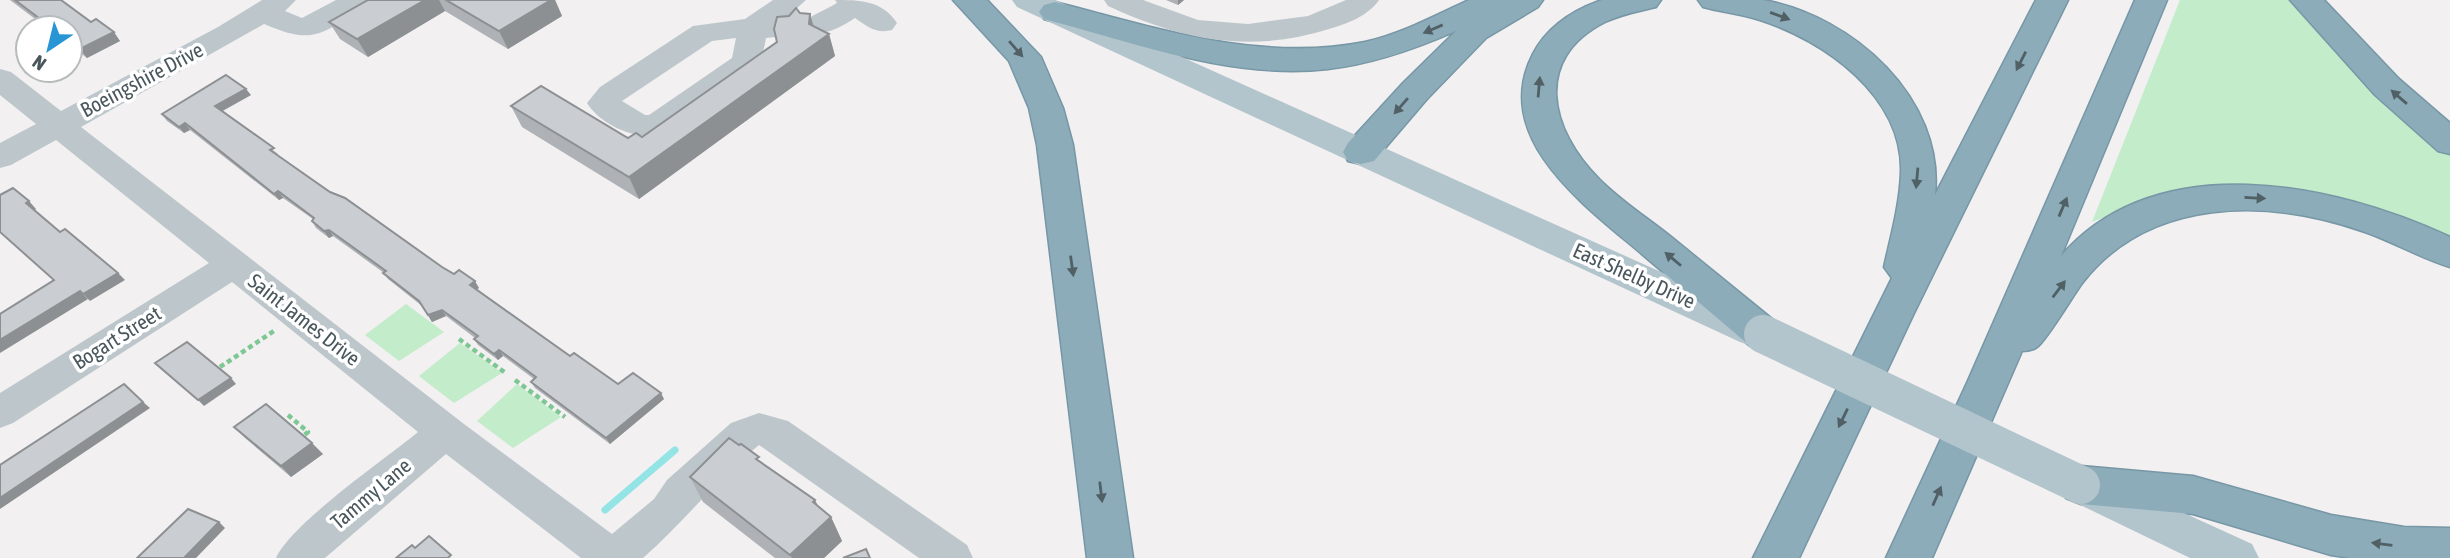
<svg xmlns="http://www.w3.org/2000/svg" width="2450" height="558" viewBox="0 0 2450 558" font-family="'Asap Condensed',sans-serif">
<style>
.green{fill:#c2ecca}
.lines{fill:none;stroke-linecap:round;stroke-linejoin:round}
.stream{stroke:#93e4e5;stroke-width:7}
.highway-casing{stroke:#7797a6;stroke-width:3}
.path{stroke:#7dc794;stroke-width:4.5;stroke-dasharray:5 3.5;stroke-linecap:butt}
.minor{fill:#bdc7cb;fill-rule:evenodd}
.major{fill:#b2c4cc;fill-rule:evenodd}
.highway{fill:#8cacba;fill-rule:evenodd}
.major-bridge{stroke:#b2c4cc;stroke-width:38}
.wall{fill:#aeb1b5}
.shaded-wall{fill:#8d9093}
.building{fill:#caced2;stroke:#8d9093;stroke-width:2}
.oneway{fill:#506065}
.labels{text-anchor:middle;stroke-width:7;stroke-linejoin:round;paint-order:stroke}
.street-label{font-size:21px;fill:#49575c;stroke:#fff}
</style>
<rect width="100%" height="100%" fill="#f2f0f0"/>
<g class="green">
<path d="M2180 0H2294L2418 127 2450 156V244L2381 214 2146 201 2092 222Z"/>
<path d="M406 304 444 332 399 361 365 335Z"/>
<path d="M460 343 502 373 454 403 419 376Z"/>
<path d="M517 384 561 417 513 448 477 421Z"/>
</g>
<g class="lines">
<path class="stream" d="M605 510 675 450"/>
<defs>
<g id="highway">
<path d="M953 0H987L1041 57 1063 108 1073 145 1133 558H1087L1037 145 1029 108 1009 61Z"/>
<path d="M1469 0H1543L1538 7 1486 38 1427 99 1374 161 1361 164 1348 161 1343 152 1348 143 1403 83 1456 31C1415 49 1373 64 1328 69 1233 80 1135 43 1044 19L1039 12 1044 5 1055 2C1156 28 1260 63 1365 42 1401 34 1436 15 1469 0Z"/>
<path d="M1602 0H1661L1656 7C1639 11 1622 14 1605 22 1532 59 1550 130 1599 179 1621 201 1646 217 1670 236 1706 265 1741 294 1777 323L1783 334 1777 345 1763 350 1749 345C1714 315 1678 285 1643 255 1588 208 1489 139 1533 54 1547 27 1573 10 1602 0Z"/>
<path d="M1698 0C1719 0 1742 0 1763 0 1853 16 1945 99 1935 195L2036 0H2068L1914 313 1799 558H1753L1892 278 1884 267C1891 236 1900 204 1901 172 1903 96 1825 41 1760 20 1742 14 1722 12 1703 7Z"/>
<path d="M2135 0H2167L2061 256C2157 146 2334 183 2450 237V267C2420 258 2392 241 2362 231 2267 198 2150 197 2083 282 2073 295 2047 340 2037 347 2033 350 2026 351 2022 351L1932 558H1886L1967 383Z"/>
<path d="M2290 0H2324L2399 79 2450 123V154L2438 151 2375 95Z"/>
<path d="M2081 466 2193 476 2331 515 2404 527 2450 528V558H2351L2331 555 2193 514 2081 504 2066 498 2059 485 2066 472Z"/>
</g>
</defs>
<use href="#highway" class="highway-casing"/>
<g class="path">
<path d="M459 339 507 374"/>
<path d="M220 367 274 331"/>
<path d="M515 380 565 417"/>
<path d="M288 415 308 432 302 437"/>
</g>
<g class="minor">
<path d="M262 0H296L285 11 302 18 336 0H372L368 6C321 32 317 47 264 24L81 127 464 424 612 534 654 499 667 480 731 423 759 413 788 421 967 545 973 558H919L759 445C717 479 684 522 643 558H581L446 454 325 558H276C293 522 384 460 418 432L232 282 13 423 0 428V393L209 263 56 140 11 165 0 168V143L36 124 0 95V69L11 72 61 111 218 27Z"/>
<path d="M773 0H806L785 19 795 21 800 28 795 35 766 38C764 49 762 59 755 68 747 80 671 133 658 135 634 140 600 124 587 103L600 87 693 26 745 19ZM736 38 732 58 649 115H645L622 101 712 41Z"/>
<path d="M835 0C859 0 882 0 897 23L892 30C876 34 868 27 855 18 840 28 825 36 807 32L802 25C809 15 826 10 837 3Z"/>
<path d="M1104 0H1143L1198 20 1248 24 1308 16 1346 0H1379C1368 16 1347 24 1329 29 1249 54 1182 40 1108 6Z"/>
</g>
<g class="major">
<path d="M1012 0H1055L1768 320 1774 331 1768 342 1754 347 1740 342 1017 7Z"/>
<path d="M2083 467 2252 544 2259 558H2190L2068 499 2061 486 2068 473Z"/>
</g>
<use href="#highway" class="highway"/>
<path class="major-bridge" d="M1763 334 2081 485"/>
</g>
<g class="wall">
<path d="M10 0H61L91 22 120 41 87 58 70 45V28H47Z"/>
<path d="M368 0H555L562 16 508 49 445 11 368 57 340 39 329 22Z"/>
<path d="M1166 0H1184L1178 5Z"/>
<path d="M800 13 810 14 814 26 829 34 835 56 639 199 522 127 511 106 628 138 642 137 777 42 789 16Z"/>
<path d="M251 95 223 111 278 154 277 155 330 192 442 267 479 288 477 289 570 356 618 384 664 399 610 444 535 388 531 382 534 379 503 356 498 360 478 345 474 339 475 338 446 316 432 322 422 306 388 279 384 273 333 236 329 238 316 228 312 221 313 219 283 198 279 200 190 130 184 133 167 121 162 114Z"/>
<path d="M234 427 323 454 291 477 245 438Z"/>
<path d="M761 463 815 500 818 506 831 517 842 541 824 558H775L703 502 690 477Z"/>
</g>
<g class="shaded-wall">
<path d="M425 0H439L445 11 368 57 357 39Z"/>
<path d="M551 0H555L562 16 508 49 499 31Z"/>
<path d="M1178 0H1184L1178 5Z"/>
<path d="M810 14 816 36 829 34 835 56 639 199 629 177 809 24Z"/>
<path d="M114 32 120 41 87 58 80 49Z"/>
<path d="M246 89 251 95 220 112 215 106Z"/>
<path d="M185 123 190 130 184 133 179 127Z"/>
<path d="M278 191 283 198 279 200 274 194Z"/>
<path d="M29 201 36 209 33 211 26 203Z"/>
<path d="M329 230 333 236 329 238 324 231Z"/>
<path d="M118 273 125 280 90 301 83 294Z"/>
<path d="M475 281 479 288 474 291 470 285Z"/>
<path d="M80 291 88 299 0 353V340Z"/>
<path d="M442 310 446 316 432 322 428 315Z"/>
<path d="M499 350 503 356 498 360 494 354Z"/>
<path d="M231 378 236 384 204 406 198 400Z"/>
<path d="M661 393 664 399 610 444 606 438Z"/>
<path d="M143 402 150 408 0 509V498Z"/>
<path d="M312 443 323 454 291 477 281 466Z"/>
<path d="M815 500 825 523 831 517 842 541 824 558H792L790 555 813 502Z"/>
<path d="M219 522 225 528 196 558H184Z"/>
</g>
<g class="building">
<path d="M15 0H61L91 22 96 19 114 32 80 49 70 42V28H52Z"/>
<path d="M368 0H425L357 39 329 22Z"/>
<path d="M446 0H551L499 31Z"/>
<path d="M796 8 800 13 810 14 809 24 829 34 629 177 511 106 541 86 628 138 636 133 642 137 777 42 774 29 777 17 789 16Z"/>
<path d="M226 75 246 89 215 106 274 148 270 150 330 192 345 198 442 267 454 274 459 270 475 281 470 285 570 356 574 353 618 384 633 373 661 393 606 438 531 382 536 377 499 350 494 354 474 339 478 336 442 310 428 315 419 301 383 273 386 271 329 230 324 231 312 221 314 218 278 191 274 194 185 123 179 127 162 114Z"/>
<path d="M13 188 29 201 26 203 60 232 65 229 118 273 83 294 80 291 0 340V314L54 280 0 232V195Z"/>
<path d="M187 342 231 378 198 400 155 363Z"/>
<path d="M124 384 143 402 0 498V465Z"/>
<path d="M266 404 312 443 281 466 234 427Z"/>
<path d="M729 438 739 445 741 444 759 457 756 459 815 500 813 502 831 517 790 555 690 477Z"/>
<path d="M188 509 219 522 184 558H137Z"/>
<path d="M429 536 451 555 448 558H396L412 545 415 548Z"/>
<path d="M866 549 870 558H843Z"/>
</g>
<defs><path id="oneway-solid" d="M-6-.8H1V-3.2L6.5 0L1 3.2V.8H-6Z" transform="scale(1.75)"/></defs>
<g class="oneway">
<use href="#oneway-solid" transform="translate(1780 16) rotate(20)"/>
<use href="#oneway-solid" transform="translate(1433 29) rotate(157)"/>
<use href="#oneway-solid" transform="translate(1016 49) rotate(49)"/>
<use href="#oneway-solid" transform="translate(2021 61) rotate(117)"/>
<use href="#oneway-solid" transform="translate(1539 87) rotate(-85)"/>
<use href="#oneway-solid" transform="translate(2399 97) rotate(-139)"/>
<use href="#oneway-solid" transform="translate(1401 106) rotate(131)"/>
<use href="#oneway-solid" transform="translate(1917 178) rotate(95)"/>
<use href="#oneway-solid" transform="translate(2255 198) rotate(3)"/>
<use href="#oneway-solid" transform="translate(2063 207) rotate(-67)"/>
<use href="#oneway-solid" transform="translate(1673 259) rotate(-140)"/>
<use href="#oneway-solid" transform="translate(1072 266) rotate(82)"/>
<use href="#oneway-solid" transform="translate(2059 289) rotate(-53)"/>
<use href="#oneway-solid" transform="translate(1843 418) rotate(116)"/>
<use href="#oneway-solid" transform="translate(1101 492) rotate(83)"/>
<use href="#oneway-solid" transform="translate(1937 496) rotate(-66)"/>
<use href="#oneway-solid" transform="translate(2382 544) rotate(-173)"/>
</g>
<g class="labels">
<g class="street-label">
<text transform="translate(142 80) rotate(-28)" y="7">Boeingshire Drive</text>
<text transform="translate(1634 276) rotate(24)" y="7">East Shelby Drive</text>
<text transform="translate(304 320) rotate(38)" y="7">Saint James Drive</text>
<text transform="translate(117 338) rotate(-32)" y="7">Bogart Street</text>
<text transform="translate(371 494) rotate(-40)" y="7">Tammy Lane</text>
</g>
</g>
<g transform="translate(49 49) rotate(215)"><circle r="33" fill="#ffffff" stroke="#b6bcbe" stroke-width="2"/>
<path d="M0-5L12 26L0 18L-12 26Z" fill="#2895d4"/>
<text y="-10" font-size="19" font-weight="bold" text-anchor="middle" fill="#49575c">N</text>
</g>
</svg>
